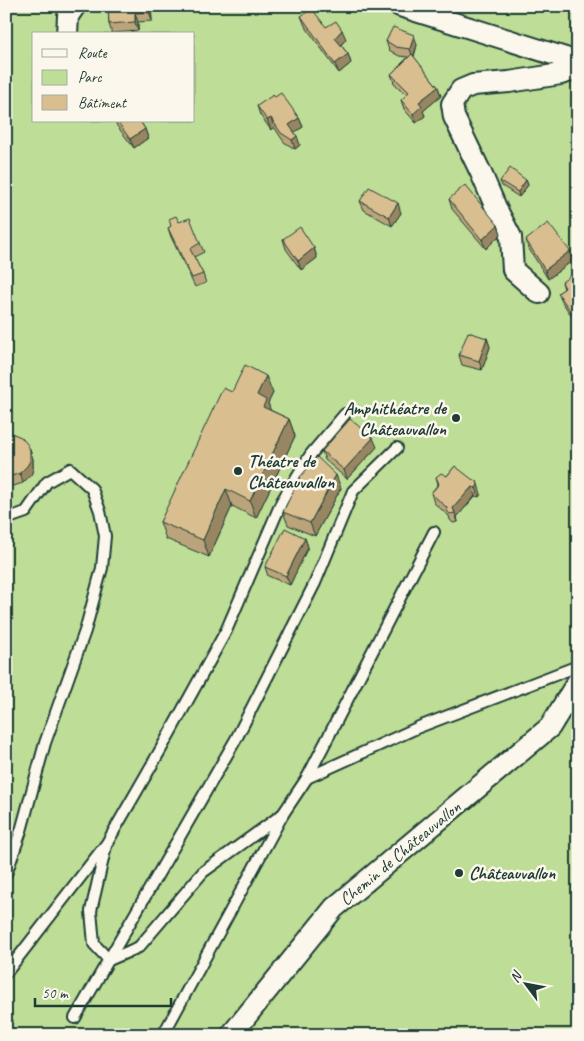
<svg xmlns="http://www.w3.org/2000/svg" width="584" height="1041" viewBox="0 0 584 1041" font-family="Caveat,sans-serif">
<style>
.green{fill:#bedd96;stroke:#6e8d65;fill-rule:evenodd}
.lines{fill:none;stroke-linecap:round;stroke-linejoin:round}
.service-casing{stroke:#1f3d34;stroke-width:14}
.minor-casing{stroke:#1f3d34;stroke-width:24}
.service{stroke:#fbf7ec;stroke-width:10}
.minor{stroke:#fbf7ec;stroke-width:20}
.wall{fill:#bba47b;stroke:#1f3d34}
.shaded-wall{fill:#988664;stroke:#1f3d34}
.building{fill:#d9bf8f;stroke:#1f3d34}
.poi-dot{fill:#1f3d34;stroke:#fbf7ec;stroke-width:2}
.labels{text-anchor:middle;stroke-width:5;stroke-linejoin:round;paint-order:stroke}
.poi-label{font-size:18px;font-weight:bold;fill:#1f3d34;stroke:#fbf7ec;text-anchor:start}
.street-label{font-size:18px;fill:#1f3d34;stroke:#fbf7ec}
</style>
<rect width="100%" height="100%" fill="#f1e6d0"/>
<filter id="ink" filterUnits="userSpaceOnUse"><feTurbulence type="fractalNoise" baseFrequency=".02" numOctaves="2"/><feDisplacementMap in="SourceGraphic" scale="10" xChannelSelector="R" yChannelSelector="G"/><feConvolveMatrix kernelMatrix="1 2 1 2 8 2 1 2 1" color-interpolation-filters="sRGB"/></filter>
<g filter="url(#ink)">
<path class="green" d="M6 6H578V1035H6ZM34 34H194V121H34Z"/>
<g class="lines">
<defs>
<g id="service">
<path d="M6 519 26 512 47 482 70 469 92 489 100 511 105 536 102 568 85 631 45 743 21 831 6 874"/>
<path d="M434 532 307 778 419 727 578 666"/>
<path d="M106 846 91 911 94 944 109 960 139 947 203 872 283 814"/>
<path d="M6 973 107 843 161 749 226 631 282 501 311 454 345 414"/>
<path d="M75 1018 236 739 315 583 353 491 397 448"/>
<path d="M163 1035 283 814 307 778"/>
</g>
<g id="minor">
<path d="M400 6 578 62"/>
<path d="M67 34 68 16 75 6"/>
<path d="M539 293 513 270 511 237 497 210 481 173 454 117 452 104 461 90 473 85 509 82 561 74 578 69"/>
<path d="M231 1035 334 908 550 727 578 681"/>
</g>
</defs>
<use href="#service" class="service-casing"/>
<use href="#minor" class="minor-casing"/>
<use href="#service" class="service"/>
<use href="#minor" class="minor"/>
</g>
<g class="wall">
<path d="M108 6H151L152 21 138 22V31L112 33 109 24Z"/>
<path d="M301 16 326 27 346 39 341 45 348 54 351 63 339 73 305 26Z"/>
<path d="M386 41 417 45 414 57 438 87 441 96 423 111 425 116 416 123 404 109 401 100 406 95 394 83 391 74 408 57 399 56 389 50Z"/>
<path d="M275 97 299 118 303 127 294 132 300 145 295 149 284 142 274 127 271 130 260 115 257 106Z"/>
<path d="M115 121H140L145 129 148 138 134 148 117 126Z"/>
<path d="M526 180 528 185 519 197 502 186 500 181Z"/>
<path d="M449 199 498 225 501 234 486 249 452 209Z"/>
<path d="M360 201 401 213 392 226 364 210Z"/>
<path d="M179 222 200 243 204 252 194 257 203 274 206 283 195 287 171 237 168 228Z"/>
<path d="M283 239 314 248 317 258 301 270 286 249Z"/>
<path d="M526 240 573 260 548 279 529 249Z"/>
<path d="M578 278V325L562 302 558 293 564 289 562 282Z"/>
<path d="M487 338 490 347 482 370 462 365 459 355Z"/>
<path d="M232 392 273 393 268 403 270 410 289 419 295 436 256 518 232 506 209 557 166 539 160 522Z"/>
<path d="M6 433 30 450 33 459V470L31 475 23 483 13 486 6 485Z"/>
<path d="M377 447 347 479 325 460 322 451Z"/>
<path d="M455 466 481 494 479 497 475 496 457 517 458 522 453 523 450 520 449 516 434 503 431 493 438 484 436 477 447 476Z"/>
<path d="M341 488 315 536 288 525 283 512Z"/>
<path d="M305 538 308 547 290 585 268 576 265 567Z"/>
</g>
<g class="shaded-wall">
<path d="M148 6H151L152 21 149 12Z"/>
<path d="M135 13 138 22V31L135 22Z"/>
<path d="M342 30 346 39 339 47 335 38Z"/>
<path d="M414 35 417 45 413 58 410 49Z"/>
<path d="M348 54 351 63 339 73 335 64Z"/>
<path d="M438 87 441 96 423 111 425 116 416 123 413 114 419 102Z"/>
<path d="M271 118 274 127 271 130 267 120Z"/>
<path d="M299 118 303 127 292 134 289 125Z"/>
<path d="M145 129 148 138 134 148 130 139Z"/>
<path d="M297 136 300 145 295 149 292 140Z"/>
<path d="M526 180 528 185 519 197 518 192Z"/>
<path d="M398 203 401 213 392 226 389 217Z"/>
<path d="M498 225 501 234 486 249 482 240Z"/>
<path d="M314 248 317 258 301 270 298 261Z"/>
<path d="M570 251 573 260 548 279 545 270Z"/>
<path d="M487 338 490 347 482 370 479 361Z"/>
<path d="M266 376 273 393 268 403 273 417 269 424 257 395Z"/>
<path d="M289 419 295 436 256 518 250 501Z"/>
<path d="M373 438 377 447 347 479 344 470Z"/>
<path d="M30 450 33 459V470L31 475 23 483 20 473Z"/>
<path d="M336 475 341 488 315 536 310 523Z"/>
<path d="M477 481 481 494 479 497 476 488Z"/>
<path d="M472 487 475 496 457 517 458 522 453 508Z"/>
<path d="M226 489 232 506 209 557 203 540Z"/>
<path d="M305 538 308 547 290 585 286 576Z"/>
</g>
<g class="building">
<path d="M108 6H148L149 12 135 13V22L109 24Z"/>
<path d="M312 9 326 27 336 21 342 30 335 38 348 54 335 64 301 16Z"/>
<path d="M393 27 414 35 410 49 396 47 386 41Z"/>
<path d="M412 54 438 87 419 102 422 106 413 114 401 100 409 92 391 74Z"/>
<path d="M281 93 299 118 289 125 297 136 292 140 281 133 271 118 267 120 257 106 273 95 275 97Z"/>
<path d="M117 121H140L145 129 130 139Z"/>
<path d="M510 168 526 180 518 192 500 181Z"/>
<path d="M465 185 498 225 482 240 449 199Z"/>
<path d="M369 187 398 203 389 217 360 201Z"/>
<path d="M176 216 179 222 190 218 200 243 190 249 203 274 192 278 168 228 171 226 169 219Z"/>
<path d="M548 223 570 251 545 270 526 240Z"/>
<path d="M300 227 314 248 298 261 283 239Z"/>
<path d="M574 273 578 278V318L576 319 558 293 565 288 562 282Z"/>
<path d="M468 332 487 338 479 361 459 355Z"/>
<path d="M245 365 266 376 257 395 266 400 263 407 289 419 250 501 226 489 203 540 160 522 223 388 232 392Z"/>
<path d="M350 419 373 438 344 470 322 451Z"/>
<path d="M6 433H11L21 437 28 445 30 450V461L27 466 20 473 9 477 6 476Z"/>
<path d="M317 457 336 475 310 523 283 512 300 477Z"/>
<path d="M455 466 473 480 477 481 478 485 476 488 472 487 453 508 455 513 450 514 447 511V508L431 493 439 484 436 477 441 473 447 476Z"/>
<path d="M285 528 305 538 286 576 265 567Z"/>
</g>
</g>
<g class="poi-dot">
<circle cx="456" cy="418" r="5"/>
<circle cx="238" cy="471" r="5"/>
<circle cx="459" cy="873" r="5"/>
</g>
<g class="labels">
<g class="poi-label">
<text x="446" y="414" text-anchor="end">Amphithéatre de<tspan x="446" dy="21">Châteauvallon</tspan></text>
<text x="248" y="467">Théatre de<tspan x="248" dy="21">Châteauvallon</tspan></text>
<text x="469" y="879">Châteauvallon</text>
</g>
<g class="street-label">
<text transform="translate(400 853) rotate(-40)" y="6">Chemin de Châteauvallon</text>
</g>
</g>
<rect width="584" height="1041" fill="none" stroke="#fbf7ec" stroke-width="25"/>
<rect x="12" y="12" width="559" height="1016" fill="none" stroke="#1f3d34" stroke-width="2" filter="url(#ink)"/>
<rect x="32" y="32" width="162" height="90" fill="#fbf7ec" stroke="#a3ada2"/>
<rect x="42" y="49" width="25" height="8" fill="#fbf7ec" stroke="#a3ada2"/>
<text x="78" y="58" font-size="15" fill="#1f3d34">Route</text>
<rect x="42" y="70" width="25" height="15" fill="#bedd96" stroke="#a3ada2"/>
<text x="78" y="82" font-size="15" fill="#1f3d34">Parc</text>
<rect x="42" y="95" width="25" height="15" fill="#d9bf8f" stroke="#a3ada2"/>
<text x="78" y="108" font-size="15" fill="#1f3d34">Bâtiment</text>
<g transform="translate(526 984) rotate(302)" stroke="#fbf7ec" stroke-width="4" paint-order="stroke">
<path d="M0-4L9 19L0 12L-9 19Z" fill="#1f3d34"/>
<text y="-8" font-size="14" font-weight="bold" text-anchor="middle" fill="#1f3d34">N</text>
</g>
<path d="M35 998v8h136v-8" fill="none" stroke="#1f3d34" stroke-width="2.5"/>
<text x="42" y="998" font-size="15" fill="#1f3d34" stroke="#fbf7ec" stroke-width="4" paint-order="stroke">50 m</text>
</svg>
